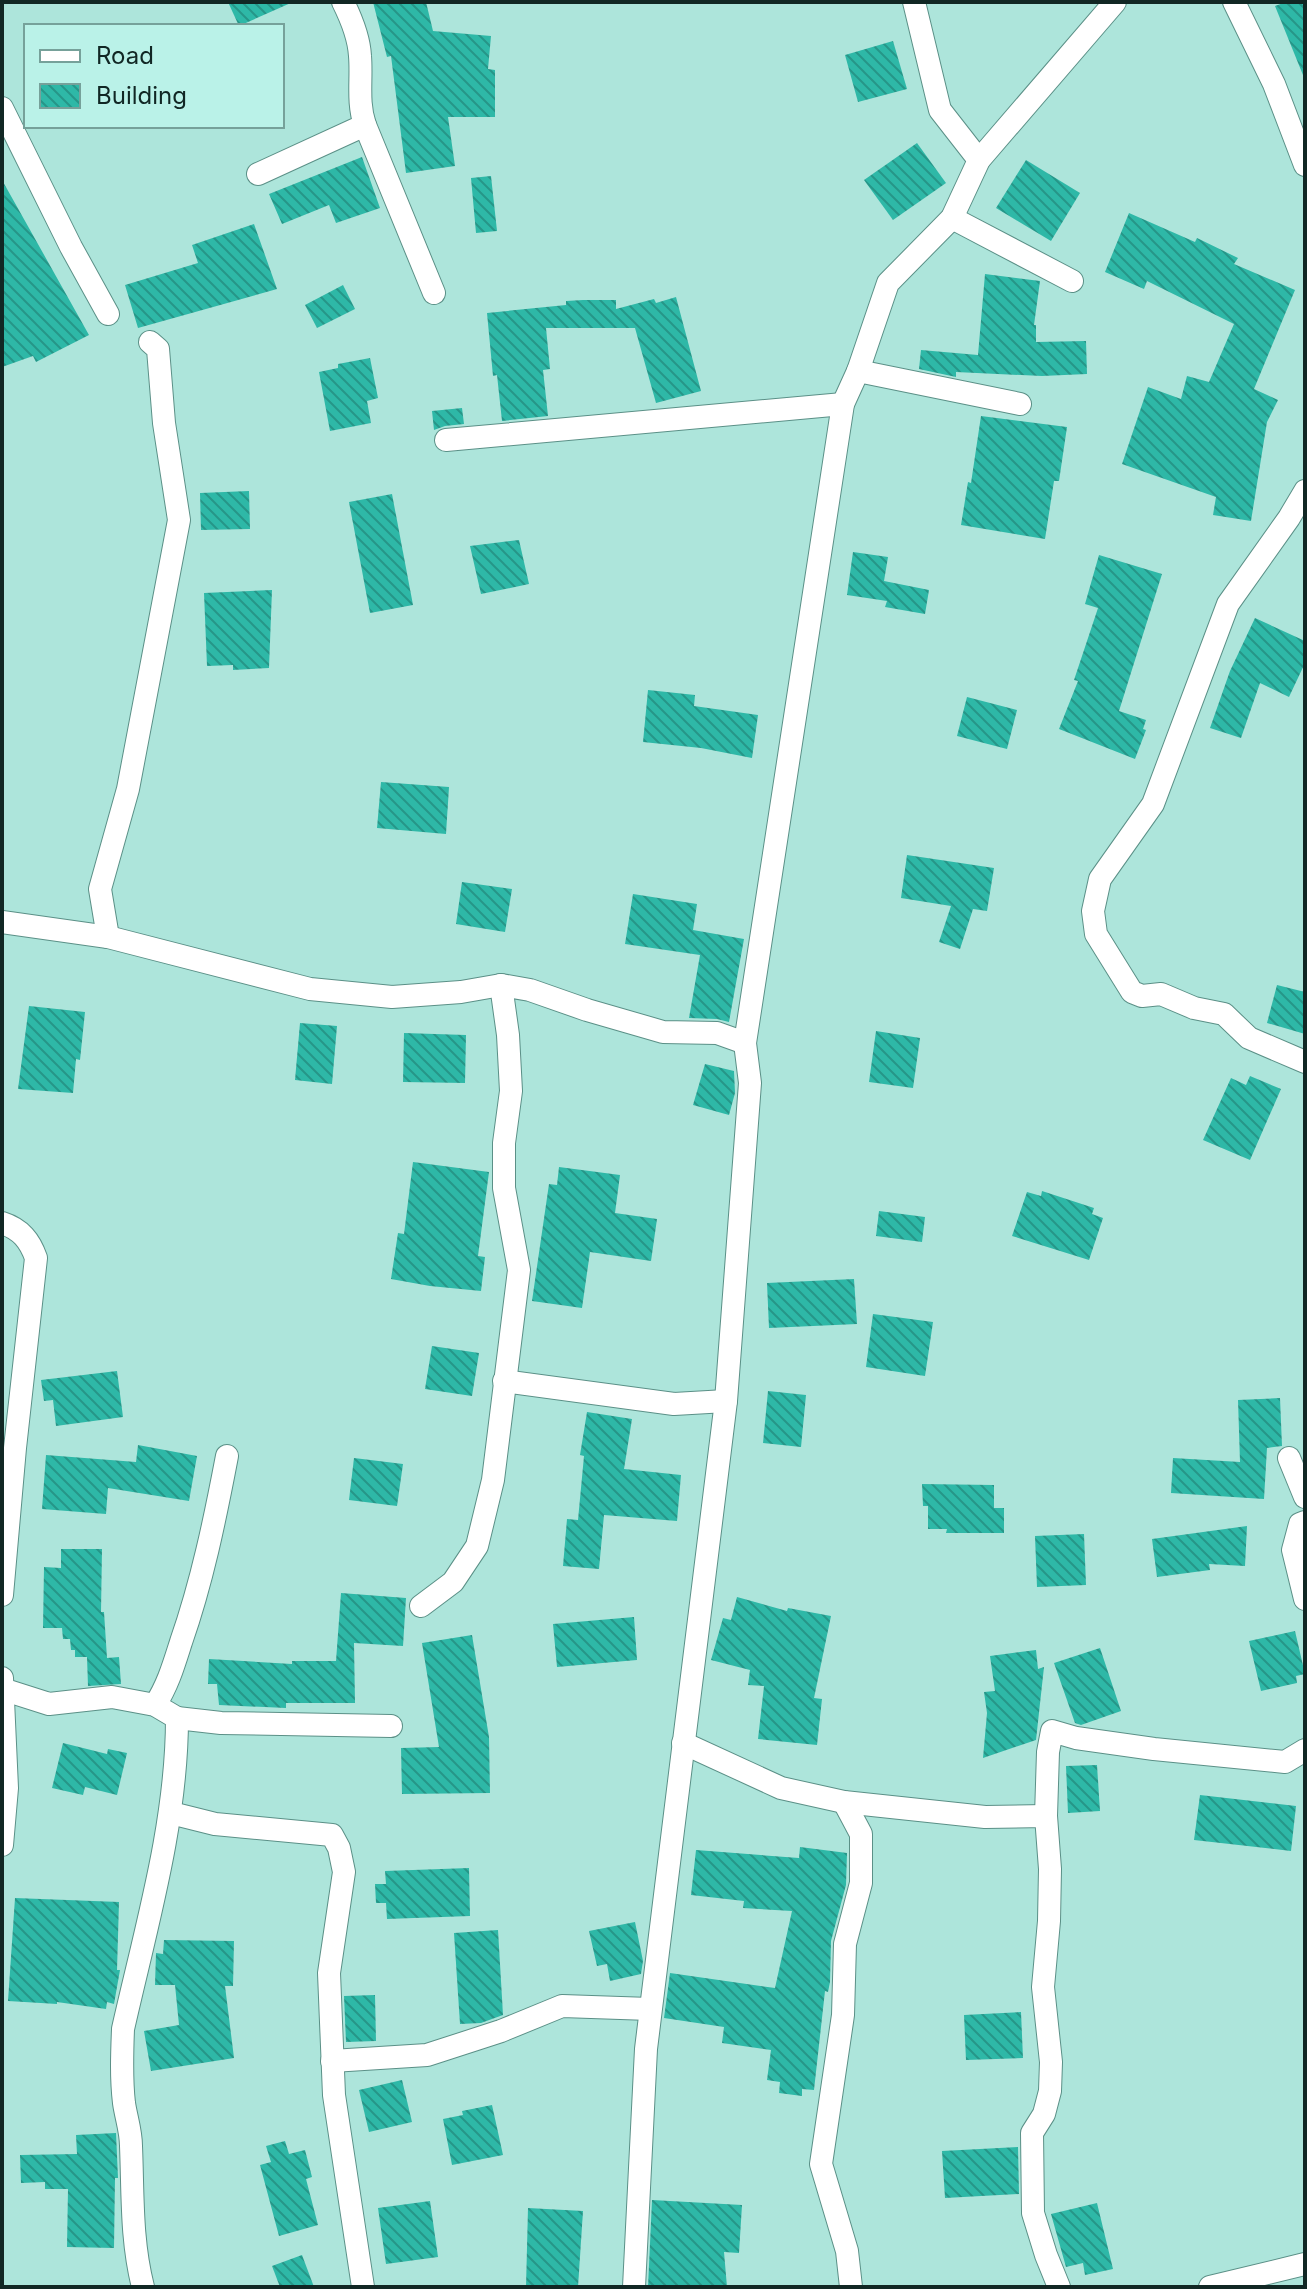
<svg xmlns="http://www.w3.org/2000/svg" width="1307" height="2289" viewBox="0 0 1307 2289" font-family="Inter,sans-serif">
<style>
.building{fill:url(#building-back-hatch)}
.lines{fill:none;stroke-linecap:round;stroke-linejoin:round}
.street-casing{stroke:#5b9087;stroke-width:24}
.street{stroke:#fff;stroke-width:22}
</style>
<defs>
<pattern id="building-back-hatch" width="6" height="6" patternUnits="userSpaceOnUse" patternTransform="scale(2)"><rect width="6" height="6" fill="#2eb8a7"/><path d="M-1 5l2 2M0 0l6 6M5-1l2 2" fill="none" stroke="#269688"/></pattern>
</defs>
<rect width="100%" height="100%" fill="#ade5db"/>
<g class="building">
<path d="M228 2H293L239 26Z"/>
<path d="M373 2H426L433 31 491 36 488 69 495 70V117H448L455 166 406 173 391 56 387 57Z"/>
<path d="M1286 2H1305V80L1275 6Z"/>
<path d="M893 41 907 89 858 102 845 55Z"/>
<path d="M917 143 946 183 893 220 864 180Z"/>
<path d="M362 157 380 208 336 223 329 205 282 224 269 194Z"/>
<path d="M1026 160 1080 193 1051 241 996 208Z"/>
<path d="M491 176 497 231 476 233 471 178Z"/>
<path d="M2 180 89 335 36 362 33 356 2 367Z"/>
<path d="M1129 213 1195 242 1197 238 1238 258 1234 264 1295 290 1254 389 1278 400 1267 422 1251 521 1213 515 1216 497 1122 464 1148 387 1181 399 1187 376 1209 382 1234 324 1147 281 1144 289 1105 272Z"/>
<path d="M254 224 277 289 138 328 125 285 198 263 192 245Z"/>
<path d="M985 274 1040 281 1034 325H1036V342L1086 341 1087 374 1042 376 956 372V377L919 369 921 350 978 355Z"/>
<path d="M343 285 355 309 317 328 305 305Z"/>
<path d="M676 297 701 391 656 403 635 328H546L550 369 543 370 548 416 502 421 497 375 493 376 487 313 566 305V301L583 300H616V309L654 299 656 303Z"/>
<path d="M370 358 378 398 367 401 371 423 330 431 319 372 338 368V364Z"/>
<path d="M462 408 464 424 445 426 434 430 432 411Z"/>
<path d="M981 416 1067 427 1059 481H1054L1045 539 961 525 968 482 971 483Z"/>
<path d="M249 491 250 529 201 530 200 493Z"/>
<path d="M392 494 413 605 370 613 349 502Z"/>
<path d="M519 540 529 584 481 594 470 546Z"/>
<path d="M853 552 888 557 884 581 929 590 925 614 885 607 887 601 847 595Z"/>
<path d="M1099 555 1162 574 1119 711 1146 720 1143 729 1146 730 1135 759 1059 729 1078 681 1074 680 1098 608 1085 604Z"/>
<path d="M272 590 269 668 233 670V665L207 666 204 593Z"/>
<path d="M1255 618 1305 641V663L1289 697 1260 683 1241 738 1210 728 1230 671Z"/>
<path d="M648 690 695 695 694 706 758 715 752 758 701 748 643 742Z"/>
<path d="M967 697 1017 710 1007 749 957 736Z"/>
<path d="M381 782 449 787 446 834 377 828Z"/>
<path d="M907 855 994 868 987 911 973 909 960 949 939 942 951 906 901 898Z"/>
<path d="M462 882 512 889 505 932 456 924Z"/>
<path d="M633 894 697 904 693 930 744 939 729 1022 717 1019 689 1018 700 955 625 944Z"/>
<path d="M1277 985 1305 992V1034L1267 1023Z"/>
<path d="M29 1006 85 1012 80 1060 76 1059 73 1093 18 1089Z"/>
<path d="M300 1023 337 1026 332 1084 295 1080Z"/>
<path d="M876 1031 920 1038 913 1088 869 1082Z"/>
<path d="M404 1033 466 1035 465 1083 403 1082Z"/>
<path d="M705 1064 734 1071 735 1093 729 1115 693 1105Z"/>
<path d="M1250 1076 1281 1089 1250 1160 1203 1140 1231 1078 1246 1085Z"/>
<path d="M413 1162 489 1172 478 1256 485 1257 481 1291 430 1286 391 1279 398 1233 404 1234Z"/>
<path d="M559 1167 620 1175 615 1213 657 1219 651 1261 590 1252 582 1308 532 1301 549 1184 557 1185Z"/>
<path d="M1042 1191 1094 1208 1092 1214 1103 1218 1089 1260 1012 1236 1027 1192 1041 1196Z"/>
<path d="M879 1211 925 1217 922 1242 876 1236Z"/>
<path d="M854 1279 857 1324 769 1328 767 1283Z"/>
<path d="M873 1314 933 1322 925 1376 866 1367Z"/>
<path d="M432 1346 479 1353 472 1396 425 1389Z"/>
<path d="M117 1371 123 1417 56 1426 53 1400 44 1401 41 1380Z"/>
<path d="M768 1391 806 1395 801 1447 763 1443Z"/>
<path d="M1280 1398 1282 1446 1267 1448 1264 1499 1171 1493 1173 1458 1240 1462 1238 1400Z"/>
<path d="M587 1412 632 1419 624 1469 681 1475 677 1521 604 1515 599 1569 563 1566 567 1519 578 1520 584 1456 580 1455Z"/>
<path d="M138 1445 197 1456 189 1501 108 1488 106 1514 42 1509 46 1455 136 1462Z"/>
<path d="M354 1458 403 1464 397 1506 349 1500Z"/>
<path d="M922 1484 994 1485V1508H1004V1533H946L947 1529H928V1506H923Z"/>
<path d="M1247 1526 1245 1566 1209 1564 1210 1570 1157 1577 1152 1539Z"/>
<path d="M1084 1534 1086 1585 1037 1587 1035 1536Z"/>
<path d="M61 1549H102L101 1612H104L107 1658 119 1657 121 1684 88 1686 87 1657H75V1650H71L70 1639H63L62 1628H43L44 1567 61 1568Z"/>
<path d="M341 1593 406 1598 403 1646 354 1643 355 1703H286V1708L219 1705 217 1684H208L209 1659 292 1664V1661H336Z"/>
<path d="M737 1597 787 1611 788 1608 831 1616 814 1698 822 1699 817 1745 758 1739 764 1686 748 1685 750 1670 711 1660 723 1618 731 1620Z"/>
<path d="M634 1617 637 1660 557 1667 553 1624Z"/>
<path d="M1295 1631 1305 1674 1296 1676 1297 1683 1261 1691 1249 1641Z"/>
<path d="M472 1635 489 1737 490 1793 402 1794 401 1748 439 1747 422 1643Z"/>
<path d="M1100 1648 1121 1711 1081 1725 1075 1723 1054 1663Z"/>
<path d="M1036 1650 1038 1669 1044 1667 1036 1740 983 1758 987 1713 984 1692 995 1691 990 1656Z"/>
<path d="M63 1743 107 1754 108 1749 127 1753 117 1795 85 1787 83 1795 52 1788Z"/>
<path d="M1097 1765 1100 1811 1068 1813 1066 1766Z"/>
<path d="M1200 1795 1296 1806 1291 1851 1194 1840Z"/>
<path d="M800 1847 847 1853 846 1885 831 1941 830 1982 828 1992 825 1991 814 2090 802 2089V2096L779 2093 780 2082 767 2080 771 2050 722 2043 724 2027 664 2018 670 1973 775 1988 792 1911 743 1908 744 1901 691 1895 696 1850 799 1858Z"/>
<path d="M469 1868 470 1916 387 1919 386 1903H376L375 1884H386L385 1871Z"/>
<path d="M15 1898 119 1902 117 1970H120L114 2004 107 2002 106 2009 57 2002V2004L8 2001Z"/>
<path d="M635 1922 643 1961 641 1974 610 1981 607 1964 597 1966 589 1931Z"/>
<path d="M498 1930 503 2015 481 2023 460 2024 454 1933Z"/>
<path d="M164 1940 234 1941 233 1986H225L234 2058 151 2071 144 2031 179 2025 175 1985H155L156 1953 163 1954Z"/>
<path d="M375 1995 376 2041 346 2042 344 1996Z"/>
<path d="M1021 2012 1023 2058 966 2060 964 2015Z"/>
<path d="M402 2080 412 2122 369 2132 359 2090Z"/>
<path d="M492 2105 503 2155 452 2165 443 2119 463 2115 462 2111Z"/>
<path d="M116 2133 118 2178H115L114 2248 67 2247 68 2189H45V2182L21 2183 20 2155 77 2154 76 2135Z"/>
<path d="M285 2141 289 2154 305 2150 312 2177 306 2179 318 2225 279 2236 260 2165 271 2162 266 2146Z"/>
<path d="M1018 2147 1019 2194 945 2198 942 2151Z"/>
<path d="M652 2200 742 2205 739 2253 724 2252 727 2287H648Z"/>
<path d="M430 2201 438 2257 386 2264 378 2208Z"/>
<path d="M1097 2203 1113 2269 1085 2275 1083 2263 1066 2267 1051 2214Z"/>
<path d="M528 2208 583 2211 578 2287H526Z"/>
<path d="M302 2255 314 2287H280L272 2266Z"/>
</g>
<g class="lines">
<defs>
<g id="street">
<path d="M914 2 940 110 979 160"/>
<path d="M1234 2 1274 84 1305 165"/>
<path d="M2 108 71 247 108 314"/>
<path d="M365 125 434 293"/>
<path d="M258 174 365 125C357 102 362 79 360 56 359 37 351 18 343 2"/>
<path d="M952 218 1072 281"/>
<path d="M858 371 1020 404"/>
<path d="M446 440 843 404"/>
<path d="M1305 491 1289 518 1228 604 1153 804 1100 879 1093 911 1096 934 1132 992 1142 996 1161 994 1194 1008 1224 1014 1249 1038 1305 1062"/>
<path d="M2 922 108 937 310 989 392 997 461 992 501 985 530 990 587 1010 663 1032 717 1033 745 1043"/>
<path d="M108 937 100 889 128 789 179 520 164 423 158 349 150 342"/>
<path d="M2 1223C21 1229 30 1241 36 1258L15 1448 2 1595"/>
<path d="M504 1381 674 1404 726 1401"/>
<path d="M1289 1458 1305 1497"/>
<path d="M1305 1522 1300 1524 1293 1550 1305 1599"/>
<path d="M421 1606 453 1582 477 1546 493 1480 519 1270 504 1188V1143L511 1091 508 1035 501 985"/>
<path d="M2 1678 7 1788 2 1845"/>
<path d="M2 1689 49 1704 112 1697 155 1705 177 1718C177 1823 146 1927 123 2029 122 2054 121 2078 124 2103 126 2117 131 2131 131 2146 133 2194 131 2240 143 2287"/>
<path d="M155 1705C168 1685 174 1664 181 1642 202 1582 215 1519 227 1456"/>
<path d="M177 1718 221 1723 391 1726"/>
<path d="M683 1743 781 1788 844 1802 985 1817 1046 1816 1050 1869 1049 1921 1043 1987 1051 2062 1050 2091 1044 2114 1032 2133 1033 2213 1046 2255 1059 2287"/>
<path d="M844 1802 861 1834V1883L845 1944 843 2015 821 2164 847 2251 851 2287"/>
<path d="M171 1813 215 1824 332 1835 339 1848 344 1872 329 1973 334 2095 363 2287"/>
<path d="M1046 1816 1048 1752 1052 1731 1076 1738 1154 1749 1285 1762 1305 1750"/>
<path d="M332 2061 427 2055 501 2031 562 2006 650 2009"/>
<path d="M634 2287 646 2049 726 1401 750 1083 745 1043 843 404 858 371 888 283 952 218 979 160 1115 2"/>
<path d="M1210 2287 1305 2264"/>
</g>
</defs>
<use href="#street" class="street-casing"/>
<use href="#street" class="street"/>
</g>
<rect width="1307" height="2289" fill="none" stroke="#112724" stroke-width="8"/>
<rect x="24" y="24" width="260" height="104" fill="#baf2e8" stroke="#76a19a" stroke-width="2"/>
<rect x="40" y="50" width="40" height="12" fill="#ffffff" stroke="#76a19a" stroke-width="2"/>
<text x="96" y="64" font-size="24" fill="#112724">Road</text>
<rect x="40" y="84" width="40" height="24" fill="url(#building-back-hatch)" stroke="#76a19a" stroke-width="2"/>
<text x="96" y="104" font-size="24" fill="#112724">Building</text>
</svg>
